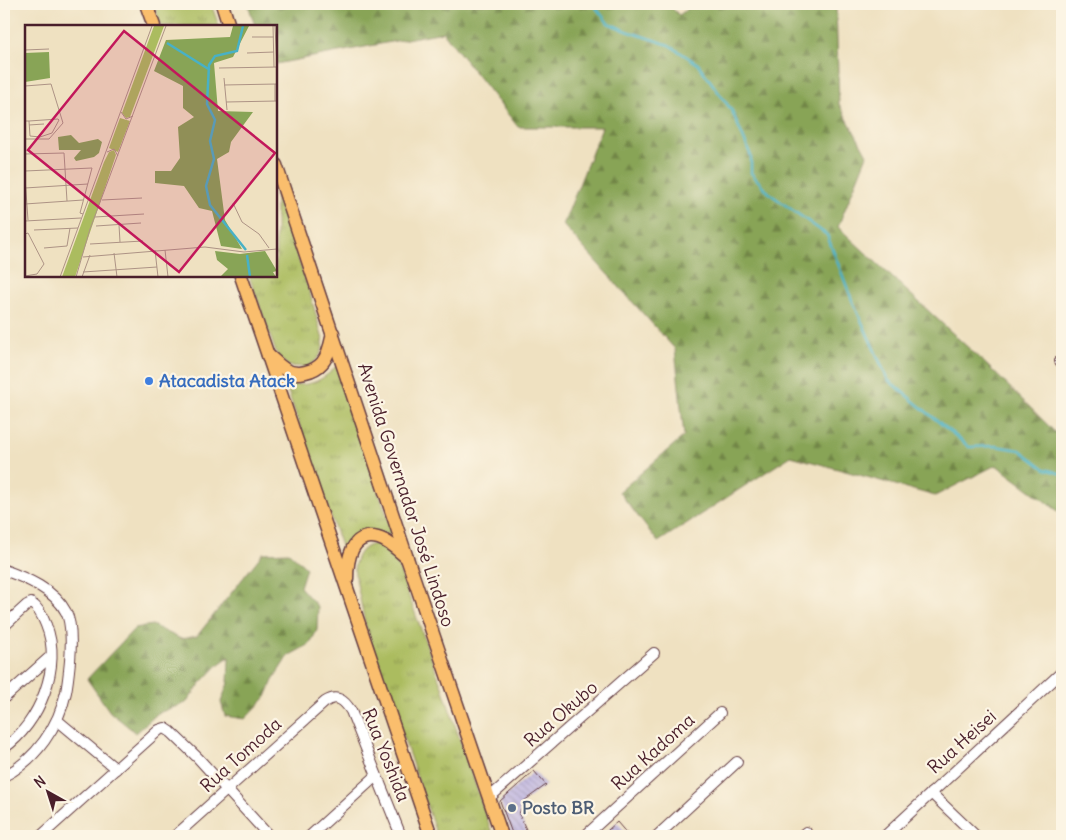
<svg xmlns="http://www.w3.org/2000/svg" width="1066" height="840" viewBox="0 0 1066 840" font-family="Delius,sans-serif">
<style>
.grass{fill:url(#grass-tufts);stroke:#7a6e45}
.forest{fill:url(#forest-firs);stroke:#696240}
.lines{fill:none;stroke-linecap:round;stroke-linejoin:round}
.stream{stroke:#48b1c6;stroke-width:2.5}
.building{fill:url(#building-back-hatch)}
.minor-casing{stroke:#633c42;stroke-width:12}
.major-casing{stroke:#633c42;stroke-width:15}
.minor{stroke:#fff;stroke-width:10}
.major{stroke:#fabe6d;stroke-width:12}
.shop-dot{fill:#3f7fe0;stroke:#fcf5e5;stroke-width:2}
.service-dot{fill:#5c6f8a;stroke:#fcf5e5;stroke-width:2}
.labels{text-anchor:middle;stroke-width:4.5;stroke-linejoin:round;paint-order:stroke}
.shop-label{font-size:18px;font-weight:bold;fill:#366cbe;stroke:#fcf5e5;text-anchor:start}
.street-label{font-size:18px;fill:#4a1f2b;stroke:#fcf5e5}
.service-label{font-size:18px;font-weight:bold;fill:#4e5e75;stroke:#fcf5e5;text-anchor:start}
.inset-river{fill:none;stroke:#48b1c6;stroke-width:2.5}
.inset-road{fill:none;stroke:#ad9385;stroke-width:1}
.view{fill:#c2185b;fill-opacity:0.15;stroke:#c2185b;stroke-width:2.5}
.inset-edge{fill:none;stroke:#4a1f2b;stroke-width:2.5}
</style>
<defs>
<pattern id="grass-tufts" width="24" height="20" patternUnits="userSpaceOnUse" patternTransform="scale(1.25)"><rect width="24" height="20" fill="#abbc5f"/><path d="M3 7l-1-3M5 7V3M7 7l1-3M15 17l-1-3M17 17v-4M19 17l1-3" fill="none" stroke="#8d984f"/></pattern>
<pattern id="forest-firs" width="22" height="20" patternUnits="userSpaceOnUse" patternTransform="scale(1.25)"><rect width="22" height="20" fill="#88a456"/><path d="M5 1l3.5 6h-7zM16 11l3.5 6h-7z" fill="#718547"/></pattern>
<pattern id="building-back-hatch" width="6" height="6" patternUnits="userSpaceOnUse" patternTransform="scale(1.25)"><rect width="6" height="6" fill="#bab0e1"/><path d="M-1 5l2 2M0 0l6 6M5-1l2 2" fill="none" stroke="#998fb7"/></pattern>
</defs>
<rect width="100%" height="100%" fill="#fcf5e5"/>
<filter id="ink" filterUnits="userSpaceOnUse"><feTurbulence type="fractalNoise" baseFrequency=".02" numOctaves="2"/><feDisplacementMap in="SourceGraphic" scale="10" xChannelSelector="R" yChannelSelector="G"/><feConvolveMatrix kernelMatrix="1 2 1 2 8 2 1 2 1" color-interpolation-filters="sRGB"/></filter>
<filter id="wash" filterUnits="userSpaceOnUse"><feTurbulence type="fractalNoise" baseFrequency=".0096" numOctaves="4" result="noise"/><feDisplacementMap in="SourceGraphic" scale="20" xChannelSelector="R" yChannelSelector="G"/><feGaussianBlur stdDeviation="1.12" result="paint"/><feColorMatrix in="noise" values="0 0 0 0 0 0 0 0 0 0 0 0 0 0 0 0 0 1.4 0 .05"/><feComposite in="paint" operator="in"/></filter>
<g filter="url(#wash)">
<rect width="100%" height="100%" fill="#efe1c1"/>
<g class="grass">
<path d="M154 4H211L219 26H161Z"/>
<path d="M276 194 309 290 323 340C324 353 318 359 308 367L288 366 277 355 249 276H276Z"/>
<path d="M337 365 394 537C375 527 354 533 343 552L285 383C306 388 323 382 337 365Z"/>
<path d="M376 544C385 546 391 551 395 558L442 687 493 836H437L366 628 354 569C356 556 362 545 376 544Z"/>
</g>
<g class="forest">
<path d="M248 4H668L679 15 695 4H836L839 104 867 155 838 227 988 366 1062 439V514L996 465 935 496 791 456 658 542 619 492 684 436 675 349 563 225 602 127H518L443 32 276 64V26H255Z"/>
<path d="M289 552 306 568 300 587 318 607 317 630 310 644 288 656 274 678 266 697 245 719 225 716 221 702 228 683 229 657 219 664 201 683 186 703 158 713 136 733 110 712 87 679 135 628 152 625 181 639 197 636 263 553Z"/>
</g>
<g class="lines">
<path class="stream" d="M593 4 608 23 627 31 669 45 698 64 732 111 751 156V173L770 194 827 235 852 300 888 380 969 447 995 446 1020 450 1045 469 1062 474"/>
</g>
<g id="blocks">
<g class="building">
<path d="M534 771 546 785 524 801 519 814 529 836H513L500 801Z"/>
<path d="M617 822 629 836H613L608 830Z"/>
</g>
</g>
</g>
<g filter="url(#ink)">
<use href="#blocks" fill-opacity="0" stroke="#633c42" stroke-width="1"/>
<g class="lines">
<defs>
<g id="minor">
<path d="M1060 361 1062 363"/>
<path d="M4 570C26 578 55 590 66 612 72 623 71 649 70 661 69 671 68 682 66 692 59 726 36 760 4 776"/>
<path d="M4 626 27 605 31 603C39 608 43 617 46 625 63 666 39 724 4 748"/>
<path d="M4 698 51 656"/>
<path d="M57 720 116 769"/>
<path d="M931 793 976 836"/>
<path d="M490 797 654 653"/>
<path d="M41 836 159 730 165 728 171 732 198 758 269 836"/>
<path d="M175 836 325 702C337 694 344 700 351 711L401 836"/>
<path d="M310 836 376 776"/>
<path d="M585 836 720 713"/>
<path d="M657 836 737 762"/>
<path d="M801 836 806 832"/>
<path d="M885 836 1062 672"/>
</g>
<g id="major">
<path d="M146 4 154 26"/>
<path d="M222 4 229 26"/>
<path d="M276 165 407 558 502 836"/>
<path d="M241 276 431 836"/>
<path d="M268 355C274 360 279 366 286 370 297 376 314 372 322 363 329 355 331 342 333 333"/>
<path d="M347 579C347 561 351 531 378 538 389 541 399 551 407 558"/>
</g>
</defs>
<use href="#minor" class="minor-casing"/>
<use href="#major" class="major-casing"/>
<use href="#minor" class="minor"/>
<use href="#major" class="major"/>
</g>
</g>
<circle class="shop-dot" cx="149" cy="381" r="5"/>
<circle class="service-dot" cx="512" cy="808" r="5"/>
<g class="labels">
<g class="shop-label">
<text x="159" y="387">Atacadista Atack</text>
</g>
<g class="street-label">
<text transform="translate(406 495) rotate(72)" y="6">Avenida Governador José Lindoso</text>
<text transform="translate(561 714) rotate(-41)" y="6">Rua Okubo</text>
<text transform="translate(962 742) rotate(-42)" y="6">Rua Heisei</text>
<text transform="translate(653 752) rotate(-42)" y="6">Rua Kadoma</text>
<text transform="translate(241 755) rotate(-42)" y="6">Rua Tomoda</text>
<text transform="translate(386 755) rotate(68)" y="6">Rua Yoshida</text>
</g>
<g class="service-label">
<text x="522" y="814">Posto BR</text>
</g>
</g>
<g transform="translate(25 25)">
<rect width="252" height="252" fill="#efe1c1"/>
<path d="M129 1H139L105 92 101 93 97 88ZM95 93 105 96 93 127 84 123ZM89 125 91 130 50 252H37L79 137 84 127Z" fill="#abbc5f"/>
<path d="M208 1H224L208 32 189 38 193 86 228 87 206 117 204 127 192 134 200 195 217 224 196 221 187 186 174 183 159 161 130 158V146H146L155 133 153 102 169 92 158 83V61L129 46 141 15 205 12ZM24 27 25 53 0 57V28ZM46 110 54 118 73 114 77 117 74 128 69 132 51 136 49 133 56 125H34L33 112ZM190 226 215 229 240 226 252 246 248 247 251 252H195L203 244 192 235Z" fill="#88a456"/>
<path class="inset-river" d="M218 1 212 26 190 31 184 40 182 79 190 95 185 116 189 134 181 161 185 180 221 225M142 18 185 45M222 230 225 252"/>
<path class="inset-road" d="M248 1 249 42M250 1 252 42M227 12H249M0 25 24 24M222 28 249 27M194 43 252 42M199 53 202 85M250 59V76M199 60 252 59M0 61 26 59 38 98 24 114H0M201 77 252 76M96 87 101 94 108 91M0 96H4L33 94 34 95 27 108 15 112 5 111 4 96M4 100 19 99M82 127 89 124 93 131M0 129 39 128 42 176M0 146 67 143 55 188 58 189M0 153 3 195M0 163 63 159M77 175 117 173M208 178 217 197 234 209 244 223M0 179 58 175M70 192 119 189M0 196 56 193M94 200 95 217M71 201 116 198M9 205 53 203M0 209 3 208 19 239 12 249 0 251M65 219 118 216M19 223 42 221 45 203M130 225 133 252M140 225 143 252M89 228 92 252M58 232 180 222 219 227 252 224M58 247 132 242M35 252 127 1M51 252 65 204 141 1M57 252 65 230"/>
<path class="view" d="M99 6 250 128 154 247 3 125Z"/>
<rect width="252" height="252" class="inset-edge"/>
</g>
<rect width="1066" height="840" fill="none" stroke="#fcf5e5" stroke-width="20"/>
<g transform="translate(48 792) rotate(321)" stroke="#fcf5e5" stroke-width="4" paint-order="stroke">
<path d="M0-4L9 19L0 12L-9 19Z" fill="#4a1f2b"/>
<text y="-8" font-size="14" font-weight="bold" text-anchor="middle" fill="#4a1f2b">N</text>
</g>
</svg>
